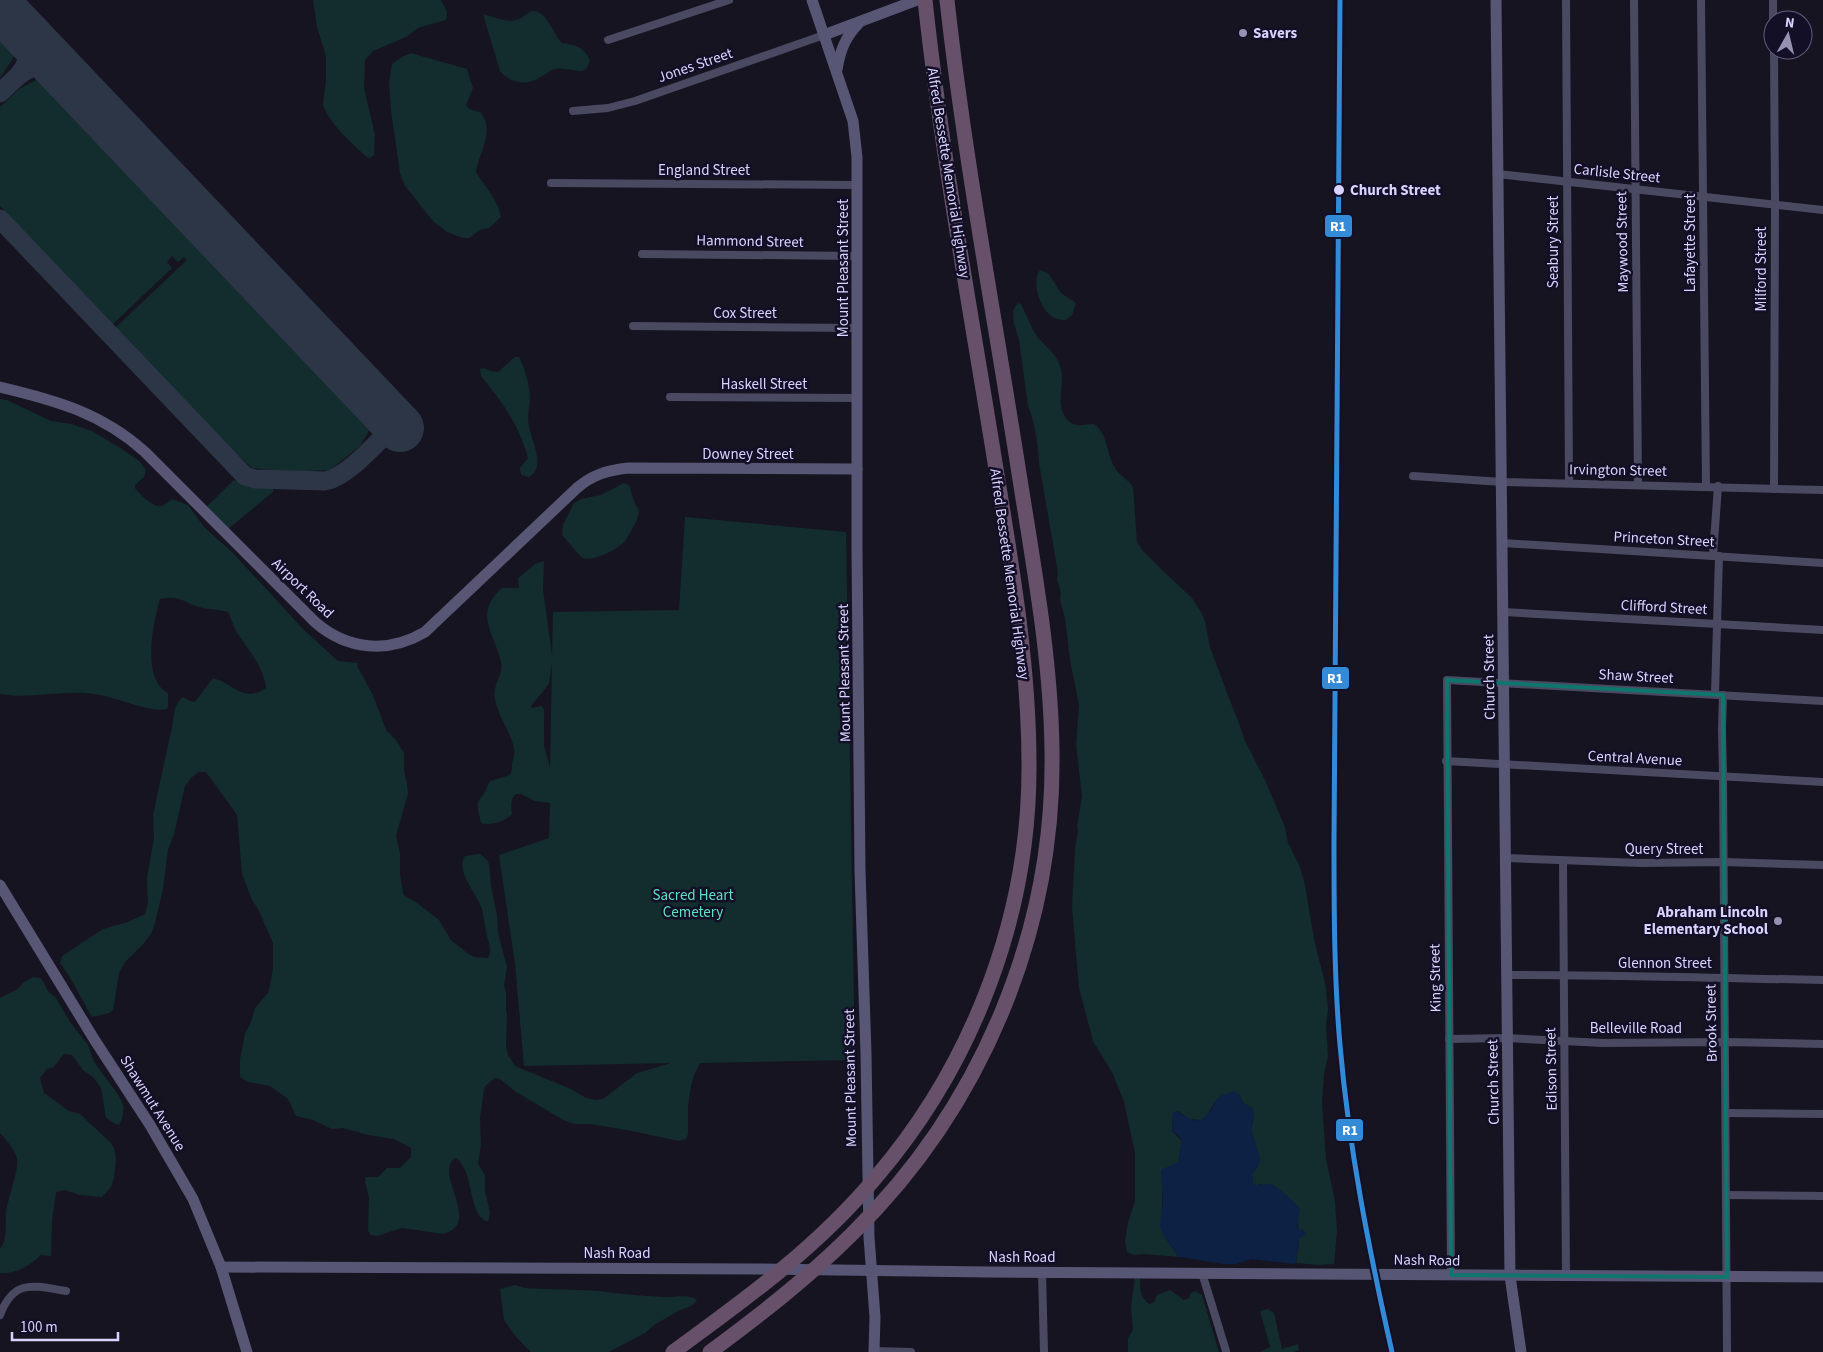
<svg xmlns="http://www.w3.org/2000/svg" width="1823" height="1352" viewBox="0 0 1823 1352" font-family="'Source Sans 3',sans-serif">
<style>
.green{fill:#132c2d;fill-rule:evenodd}
.water{fill:#0d2144}
.lines{fill:none;stroke-linecap:round;stroke-linejoin:round}
.taxiway{stroke:#2c3646;stroke-width:19}
.runway{stroke:#2c3646;stroke-width:48}
.street{stroke:#4a4962;stroke-width:8}
.secondary{stroke:#575674;stroke-width:11}
.highway{stroke:#67516a;stroke-width:15}
.rail{stroke:#43596b;stroke-width:2;stroke-dasharray:8 6;stroke-linecap:butt}
.rail-1-casing{stroke:#130f26;stroke-width:9}
.rail-1{stroke:#338bd7;stroke-width:5}
.marked{fill:none;stroke:#0f766e;stroke-width:4;stroke-linejoin:round}
.poi-dot{fill:#9591b1;stroke:#130f26;stroke-width:2}
.stop-dot{fill:#d9d4ff;stroke:#130f26;stroke-width:2}
.labels{text-anchor:middle;stroke-width:5;stroke-linejoin:round;paint-order:stroke}
.poi-label{font-size:15px;font-weight:bold;fill:#d9d4ff;stroke:#130f26;text-anchor:start}
.street-label{font-size:15px;fill:#d9d4ff;stroke:#130f26}
.stop-label{font-size:15px;font-weight:bold;fill:#d9d4ff;stroke:#130f26;text-anchor:start}
.park-label{font-size:15px;fill:#5fe0c0;stroke:#130f26}
.line-badge{stroke:#130f26;stroke-width:2}
.badge-label{font-size:14px;text-anchor:middle;font-weight:bold;fill:#fff}
</style>
<rect width="100%" height="100%" fill="#161421"/>
<g class="green">
<path d="M313 0H441L447 12 446 20 418 28 406 37 373 51 365 60 364 88 375 135 374 155 370 158 367 157C353 145 329 123 323 105L326 81V56L317 27Z"/>
<path d="M534 11C548 13 553 34 562 43 575 45 585 47 590 61L587 68 582 71C573 71 564 67 555 69 550 70 546 74 541 77 527 86 511 84 500 71L483 14C494 17 509 24 519 19 525 16 527 12 534 11Z"/>
<path d="M0 25 6 31 17 52 0 78Z"/>
<path d="M411 53 467 69 473 88 466 105 469 109 480 112C496 130 479 152 476 172 484 185 499 202 501 217L489 228 480 230 469 238H463L447 232 433 221 405 186 400 173 391 111 389 83 392 64 402 57Z"/>
<path d="M42 77 57 86 368 413 373 424 360 446 330 470 290 472 252 468 223 441 115 328 187 260 184 257 178 262 172 256 167 262 172 268 112 325 0 206V107L19 89Z"/>
<path d="M1040 270 1048 273 1061 293 1076 303 1072 315 1066 320C1061 320 1054 319 1050 315 1040 307 1031 281 1040 270Z"/>
<path d="M1018 303 1021 304C1026 313 1029 323 1034 332 1042 345 1057 352 1061 369 1065 385 1055 403 1066 418 1074 429 1083 424 1094 424 1108 434 1106 452 1114 466 1118 475 1128 479 1133 487L1137 542 1143 551 1163 571 1192 598 1201 612 1205 621 1210 647 1227 693 1240 726 1245 741 1265 780 1285 827 1288 843 1300 867 1305 885 1314 939 1326 987 1328 1010 1326 1024 1328 1056 1324 1074 1322 1103 1326 1159 1335 1201 1337 1231 1334 1264 1319 1265 1296 1263C1297 1255 1299 1247 1299 1239 1300 1226 1295 1225 1299 1211L1261 1184 1256 1186 1253 1184 1252 1174 1259 1165 1254 1139 1251 1130 1254 1114 1252 1108 1243 1103 1239 1094 1214 1103 1206 1117 1201 1120 1189 1119 1178 1111 1173 1114 1172 1131 1182 1141 1178 1162 1163 1184 1162 1204 1164 1236 1179 1257 1144 1254 1134 1255 1127 1252 1125 1241 1128 1223 1135 1201V1153L1124 1102 1113 1074 1093 1041 1079 988 1072 907 1075 849 1078 831 1077 827 1082 796 1076 745 1079 705 1070 660 1065 618 1060 600 1061 593 1057 579 1058 573 1039 463C1038 444 1035 423 1028 406L1019 340 1014 324 1013 310Z"/>
<path d="M515 357H519C525 368 530 386 530 399 529 408 527 417 529 426 531 441 547 466 529 477L521 475 520 468 528 458C520 426 501 400 481 376L480 369 484 368 491 371 498 372Z"/>
<path d="M0 399 7 400 51 421 71 424 92 431 125 451 139 461 146 470 144 477 135 485V488C140 494 153 508 162 506 165 505 169 501 172 499L188 505 204 527 232 552 303 629 338 661 358 663 357 666 373 695 386 730 396 740 404 753V771L407 784 408 794 396 836 400 853V874L403 893 405 896 417 903 439 920 451 940 467 953 474 957 488 958C492 951 489 943 487 936 485 927 484 917 482 909 477 893 455 872 465 856L480 854 487 860 489 864 491 886 497 915 498 933 507 967 504 986 506 992V1012L507 1014 506 1046 508 1055 515 1066 571 1089 586 1098 595 1100 603 1099 637 1073 671 1063 524 1066 515 964 499 855 549 838 550 803 535 801 521 794H516C510 799 511 806 512 814 506 821 490 826 481 823L478 810V802L485 792 490 781 510 775C512 771 512 769 512 764 513 759 515 755 514 749 511 732 498 717 495 699 492 684 504 675 501 662 494 632 473 614 502 588H519L518 578 535 564 544 561 543 589 552 655 553 612 679 610 685 517 846 532 855 1060 700 1063 694 1075 691 1086 688 1107V1134L686 1139 679 1141 627 1130 590 1124H575L563 1120 533 1102 516 1092 500 1079 495 1078 486 1085 484 1090 480 1118 481 1145 478 1164 485 1175V1191L490 1213 488 1222C467 1215 475 1171 456 1158 431 1171 484 1224 443 1234L402 1228 377 1236 371 1235 368 1231 369 1197 365 1182 366 1177H378L387 1168H400L411 1157V1148L394 1139 368 1135 343 1128 332 1129 313 1120 296 1116 288 1099 270 1086 248 1082 240 1077V1059L245 1034 251 1022 255 1008 268 993 270 985 273 968V943L258 909 252 900 242 874 237 815 206 772H199L191 778 185 786 174 834 168 850 163 889 155 923 151 934 144 943 125 962 119 973 113 1010 109 1013 92 1017C81 999 73 980 60 963L62 956 103 929 128 922 145 914 148 903 147 878 154 838 153 815 170 736C175 722 171 706 183 697L190 701 195 702 213 678C234 684 243 703 266 688 264 666 247 649 236 631 233 625 231 618 228 612 218 609 209 610 199 607 182 602 180 595 160 599 153 624 141 678 168 693V706L167 709C151 713 117 698 100 695 67 688 33 700 0 694ZM552 662 550 768 544 745V709L542 706 532 708 531 706 549 684Z"/>
<path d="M234 480 249 485 273 486V492L228 529 206 507Z"/>
<path d="M624 483 629 485 635 504 639 510C639 519 632 530 627 538 621 549 593 562 582 558L562 535 563 525 574 503 581 499 601 495Z"/>
<path d="M33 977 40 978 43 981 47 990 56 998 70 1022 88 1045 94 1062 119 1096 124 1107 122 1119 119 1125 115 1124 106 1118 101 1088 94 1078 83 1070 72 1055 64 1054 54 1067 47 1069 40 1078 44 1093 69 1111 80 1114 111 1143 114 1148 116 1159 114 1178 111 1187 102 1197 80 1195 65 1190 56 1192 52 1221 51 1256 41 1255C29 1266 17 1274 0 1273V1249C8 1239 5 1224 6 1212 8 1197 19 1171 17 1159 15 1149 6 1140 0 1133V998L18 989 23 983Z"/>
<path d="M1135 1277 1140 1278C1140 1289 1140 1297 1149 1304L1154 1302 1157 1295 1170 1290 1184 1300 1189 1298 1191 1293 1195 1291 1202 1295 1219 1352H1128V1338L1133 1330 1131 1307Z"/>
<path d="M515 1285 525 1288C550 1290 575 1289 599 1291 621 1294 642 1296 664 1297 674 1298 690 1293 697 1301L691 1306 680 1310 654 1325 645 1333 609 1352H531L516 1337 504 1320 500 1289Z"/>
<path d="M1268 1309 1274 1313 1282 1349 1298 1344 1299 1350 1294 1352H1260L1270 1347 1260 1311Z"/>
</g>
<path class="water" d="M1234 1091 1239 1094 1243 1103 1252 1108 1254 1114 1251 1130 1260 1157 1259 1165 1252 1174 1254 1185 1272 1184 1283 1192 1300 1208 1297 1226 1299 1229 1304 1230 1306 1234 1299 1239 1296 1263 1293 1264 1252 1259 1236 1264H1224L1179 1257 1164 1236 1160 1226 1163 1201 1161 1170 1178 1162 1182 1141 1180 1137 1172 1131 1173 1112 1177 1111C1192 1121 1199 1126 1211 1110 1213 1106 1214 1102 1217 1099 1221 1094 1229 1094 1234 1091Z"/>
<g class="lines">
<g class="taxiway">
<path d="M20 73C32 60 28 45 23 31"/>
<path d="M0 93C24 70 33 57 66 76"/>
<path d="M0 219 245 476 255 479 325 481C348 477 378 441 396 424"/>
</g>
<path class="runway" d="M0 7 400 428"/>
<g class="street">
<path d="M1566 0 1569 483"/>
<path d="M1634 0 1638 485"/>
<path d="M1701 0 1706 486"/>
<path d="M1773 0V23"/>
<path d="M608 40 729 0"/>
<path d="M1774 50 1775 204 1774 489"/>
<path d="M573 111 608 108 635 101 824 35"/>
<path d="M1498 174 1823 210"/>
<path d="M551 183 858 185"/>
<path d="M642 254 858 256"/>
<path d="M633 326 858 328"/>
<path d="M670 397 857 398"/>
<path d="M1413 476 1502 482 1823 490"/>
<path d="M1503 543 1823 563"/>
<path d="M1713 555 1718 486"/>
<path d="M1503 612 1823 630"/>
<path d="M1715 694 1719 556"/>
<path d="M1723 695 1722 729 1723 775 1727 1352"/>
<path d="M1446 761 1823 782"/>
<path d="M1506 858 1641 863 1723 862 1823 865"/>
<path d="M1563 861 1566 1276"/>
<path d="M1507 975C1612 975 1718 978 1823 980"/>
<path d="M1449 1039 1507 1038 1603 1043 1725 1042 1823 1044"/>
<path d="M1726 1113 1823 1114"/>
<path d="M1727 1195 1823 1196"/>
<path d="M1042 1272 1044 1352"/>
<path d="M1202 1273 1226 1351"/>
<path d="M1451 1275 1447 680 1823 701"/>
<path d="M0 1315C14 1278 34 1286 66 1291"/>
<path d="M874 1351 911 1352"/>
</g>
<g class="secondary">
<path d="M812 0 853 121 857 157V550L860 871 866 1054 869 1237 875 1317 874 1352"/>
<path d="M1496 0 1510 1276 1521 1352"/>
<path d="M824 35 917 0"/>
<path d="M837 70C840 51 845 37 859 23"/>
<path d="M0 387C55 400 102 413 145 452L315 622C347 650 388 654 425 632L577 488C592 475 608 470 628 468L857 469"/>
<path d="M0 885 94 1039 150 1125 193 1199 221 1267 247 1352"/>
<path d="M221 1267 756 1269 988 1272 1823 1277"/>
</g>
<g class="highway">
<path d="M673 1352C746 1299 819 1246 877 1176 974 1062 1030 914 1029 764 1029 656 1009 550 992 444 968 296 941 149 925 0"/>
<path d="M710 1352C760 1315 809 1277 853 1233 981 1107 1055 932 1052 751 1051 662 1035 574 1021 486 996 324 965 163 947 0"/>
</g>
<path class="rail" d="M1383 1314 1389 1352"/>
<defs>
<path id="rail-1" d="M1340 0 1334 840C1334 908 1334 977 1340 1045 1349 1149 1369 1250 1392 1352"/>
</defs>
<use href="#rail-1" class="rail-1-casing"/>
<use href="#rail-1" class="rail-1"/>
</g>
<path class="marked" d="M1447 680 1723 695 1727 1277 1451 1275Z"/>
<g class="poi-dot">
<circle cx="1243" cy="33" r="5"/>
<circle cx="1778" cy="921" r="5"/>
</g>
<circle class="stop-dot" cx="1339" cy="190" r="6"/>
<g class="labels">
<g class="poi-label">
<text x="1253" y="38">Savers</text>
<text x="1768" y="917" text-anchor="end">Abraham Lincoln<tspan x="1768" dy="17">Elementary School</tspan></text>
</g>
<g class="street-label">
<text transform="translate(695 65) rotate(-19)" y="5">Jones Street</text>
<text x="704" y="175">England Street</text>
<text transform="translate(949 173) rotate(81)" y="5">Alfred Bessette Memorial Highway</text>
<text transform="translate(1617 173) rotate(6)" y="5">Carlisle Street</text>
<text transform="translate(750 241) rotate(1)" y="5">Hammond Street</text>
<text transform="translate(1553 242) rotate(-90)" y="5">Seabury Street</text>
<text transform="translate(1622 242) rotate(-91)" y="5">Maywood Street</text>
<text transform="translate(1690 243) rotate(-90)" y="5">Lafayette Street</text>
<text transform="translate(843 268) rotate(-90)" y="5">Mount Pleasant Street</text>
<text transform="translate(1761 269) rotate(-90)" y="5">Milford Street</text>
<text x="745" y="318">Cox Street</text>
<text x="764" y="389">Haskell Street</text>
<text x="748" y="459">Downey Street</text>
<text transform="translate(1618 470) rotate(1)" y="5">Irvington Street</text>
<text transform="translate(1664 539) rotate(3)" y="5">Princeton Street</text>
<text transform="translate(1010 574) rotate(82)" y="5">Alfred Bessette Memorial Highway</text>
<text transform="translate(303 588) rotate(44)" y="5">Airport Road</text>
<text transform="translate(1664 607) rotate(3)" y="5">Clifford Street</text>
<text transform="translate(844 673) rotate(-91)" y="5">Mount Pleasant Street</text>
<text transform="translate(1636 676) rotate(3)" y="5">Shaw Street</text>
<text transform="translate(1489 677) rotate(-91)" y="5">Church Street</text>
<text transform="translate(1635 758) rotate(3)" y="5">Central Avenue</text>
<text x="1664" y="854">Query Street</text>
<text x="1665" y="968">Glennon Street</text>
<text transform="translate(1435 978) rotate(-91)" y="5">King Street</text>
<text transform="translate(1711 1023) rotate(-91)" y="5">Brook Street</text>
<text x="1636" y="1033">Belleville Road</text>
<text transform="translate(1551 1069) rotate(-91)" y="5">Edison Street</text>
<text transform="translate(850 1078) rotate(-91)" y="5">Mount Pleasant Street</text>
<text transform="translate(1493 1082) rotate(-91)" y="5">Church Street</text>
<text transform="translate(153 1103) rotate(58)" y="5">Shawmut Avenue</text>
<text x="617" y="1258">Nash Road</text>
<text x="1022" y="1262">Nash Road</text>
<text transform="translate(1427 1260) rotate(1)" y="5">Nash Road</text>
</g>
<g class="stop-label">
<text x="1350" y="195">Church Street</text>
</g>
<g class="park-label">
<text x="693" y="900">Sacred Heart<tspan x="693" dy="17">Cemetery</tspan></text>
</g>
</g>
<g class="line-badge">
<rect x="1324" y="214" width="29" height="24" rx="5" fill="#338bd7"/>
<rect x="1321" y="666" width="29" height="24" rx="5" fill="#338bd7"/>
<rect x="1335" y="1118" width="29" height="24" rx="5" fill="#338bd7"/>
</g>
<g class="badge-label">
<text x="1338" y="231">R1</text>
<text x="1335" y="683">R1</text>
<text x="1350" y="1135">R1</text>
</g>
<g transform="translate(1788 35) rotate(8)"><circle r="24" fill="#130f26" stroke="#625e7d"/>
<path d="M0-4L9 19L0 12L-9 19Z" fill="#9591b1"/>
<text y="-8" font-size="14" font-weight="bold" text-anchor="middle" fill="#d9d4ff">N</text>
</g>
<path d="M12 1332v8h106v-8" fill="none" stroke="#d9d4ff" stroke-width="2.5"/>
<text x="20" y="1332" font-size="15" fill="#d9d4ff" stroke="#130f26" stroke-width="4" paint-order="stroke">100 m</text>
</svg>
